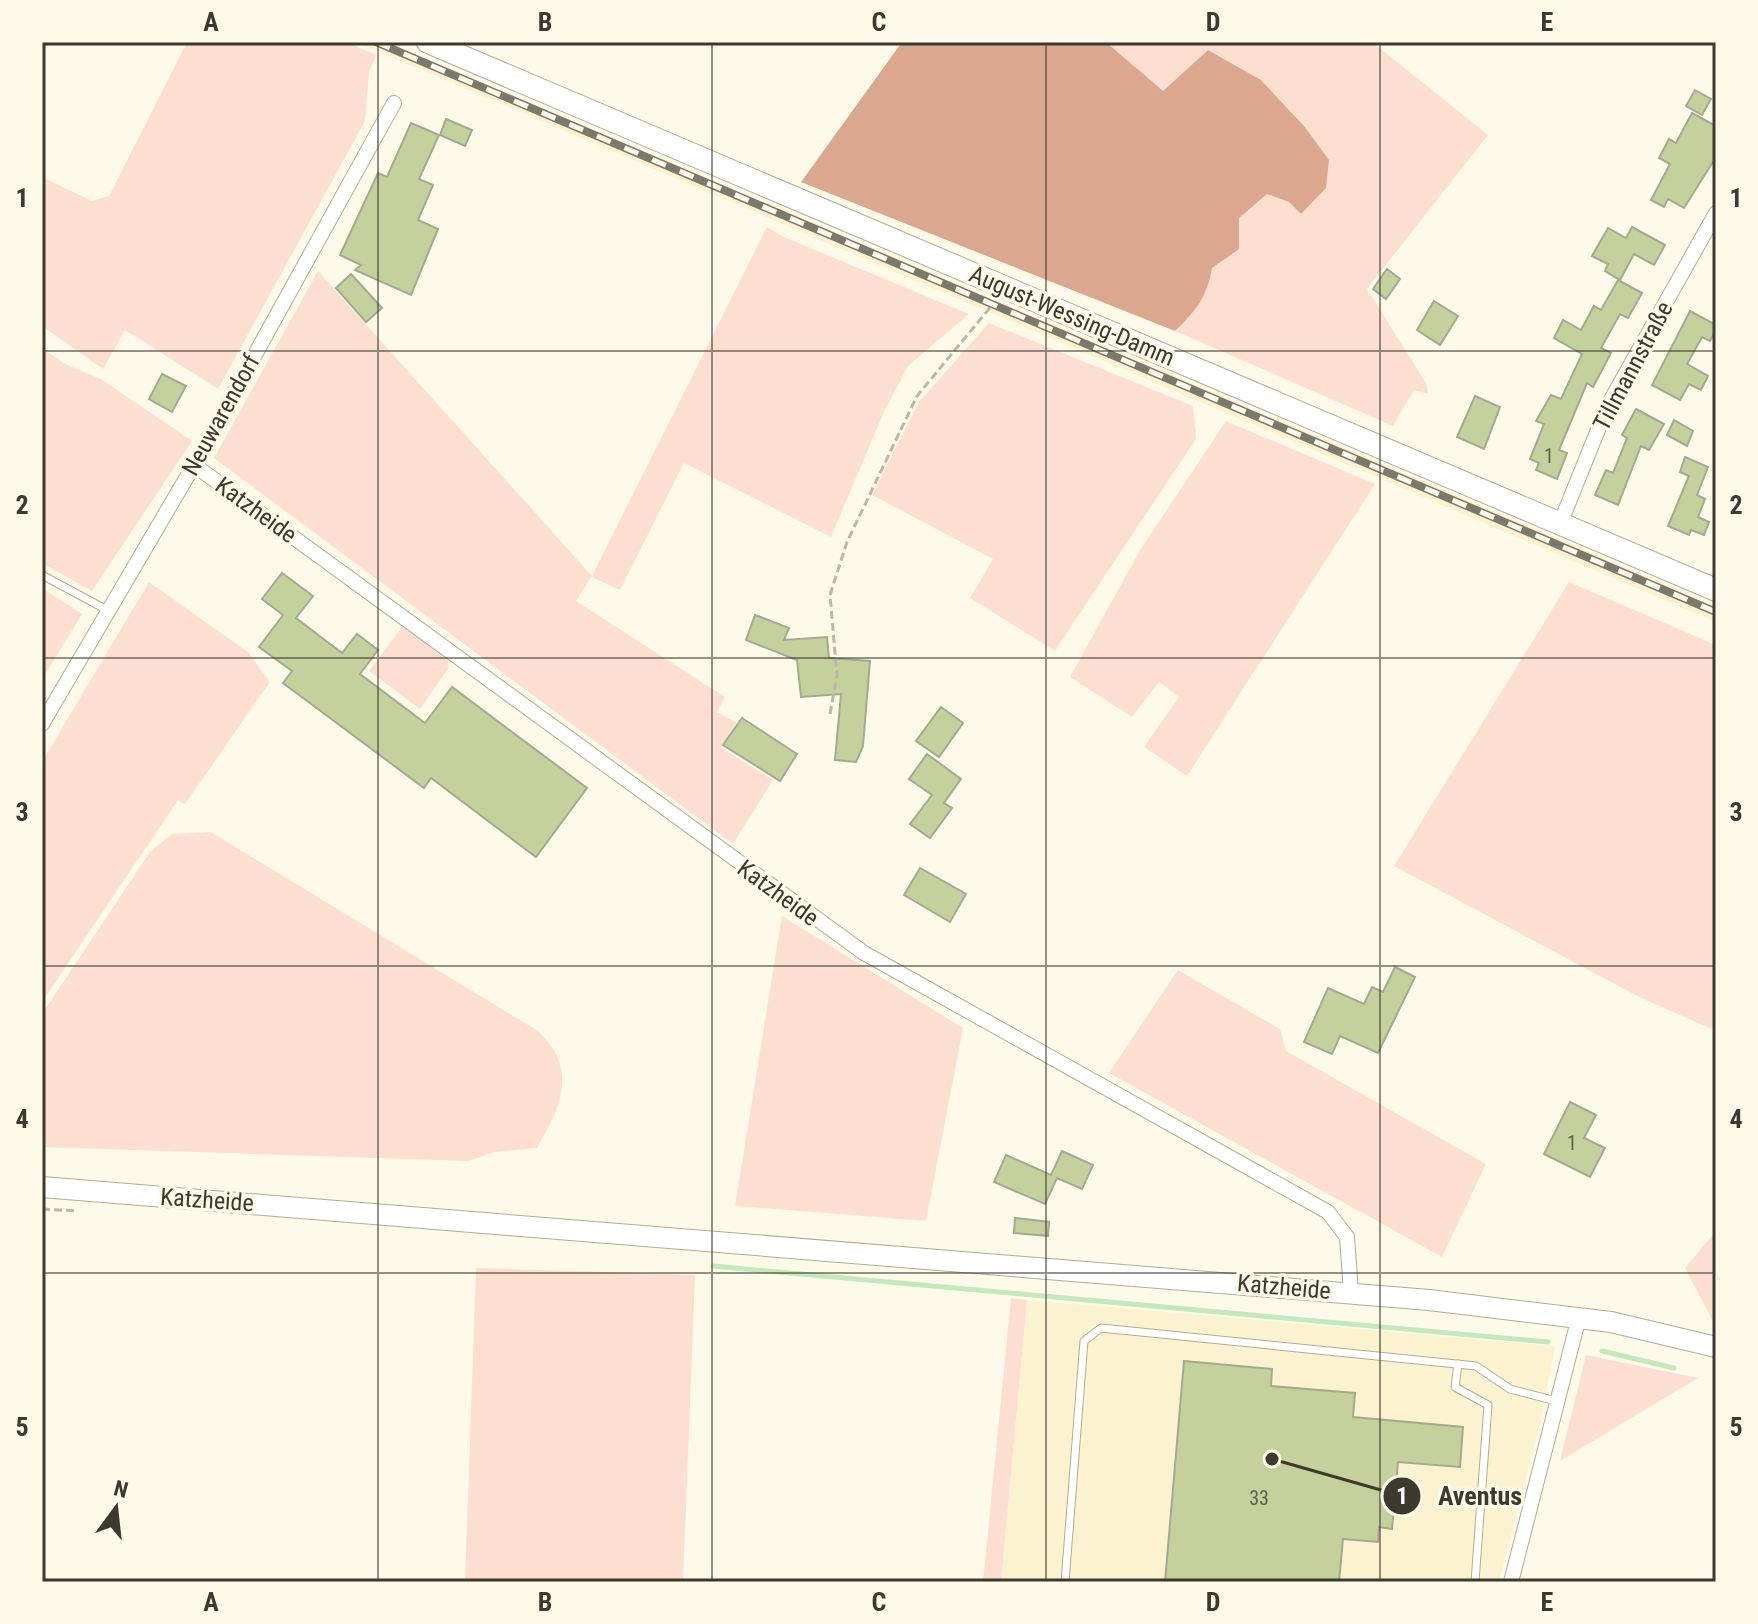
<svg xmlns="http://www.w3.org/2000/svg" width="1758" height="1624" viewBox="0 0 1758 1624" font-family="'Roboto Condensed',sans-serif">
<style>
.built{fill:#fbf2cf}
.green{fill:#fddfd2}
.forest{fill:#dca78f}
.lines{fill:none;stroke-linecap:round;stroke-linejoin:round}
.stream{stroke:#c3eabf;stroke-width:5}
.building{fill:#c5d19c;stroke:#a3aa90;stroke-width:2}
.lane-casing{stroke:#b4ad93;stroke-width:9}
.street-casing{stroke:#b4ad93;stroke-width:16}
.secondary-casing{stroke:#b4ad93;stroke-width:22}
.primary-casing{stroke:#b4ad93;stroke-width:24}
.path{stroke:#bbb8a9;stroke-width:3;stroke-dasharray:8 4;stroke-linecap:butt}
.lane{stroke:#fff;stroke-width:7}
.street{stroke:#fff;stroke-width:14}
.secondary{stroke:#fff;stroke-width:20}
.primary{stroke:#fff;stroke-width:22}
.rail-casing{stroke:#7c796c;stroke-width:8}
.rail{stroke:#fefaea;stroke-width:5;stroke-dasharray:15;stroke-linecap:butt}
.grid{fill:none;stroke:#3c392e;stroke-width:2;stroke-opacity:0.55}
.labels{text-anchor:middle;stroke-width:7;stroke-linejoin:round;paint-order:stroke}
.number-label{font-size:20px;fill:#5e5f4a}
.street-label{font-size:24px;fill:#3c392e;stroke:#fefaea}
.leader{fill:none;stroke:#3c392e;stroke-width:3}
.callout-dot{fill:#3c392e;stroke:#fefaea;stroke-width:3}
.mark-label{font-size:24px;text-anchor:middle;font-weight:bold;fill:#fff}
.callout-label{font-size:26px;text-anchor:middle;font-weight:bold;fill:#3c392e;stroke:#fefaea;stroke-width:7;stroke-linejoin:round;paint-order:stroke}
.neatline{fill:none;stroke:#3c392e;stroke-width:3}
.grid-label{font-size:26px;text-anchor:middle;font-weight:bold;fill:#3c392e}
</style>
<rect width="100%" height="100%" fill="#fefaea"/>
<g class="built">
<path d="M356 42H386L1463 498 1716 606V622Z"/>
<path d="M1027 1300 1555 1346 1541 1420 1499 1582H1001Z"/>
</g>
<g class="green">
<path d="M187 42H346L376 55 369 72 365 121 218 389 125 330 103 369 42 326V177L92 201 109 196Z"/>
<path d="M1106 42H1372L1488 135 1367 289 1426 383 1428 394 1414 390 1393 426 1175 331C1196 311 1207 297 1212 268L1239 249V218L1267 194 1289 202 1301 214 1329 160 1304 126 1261 80 1208 50 1163 91Z"/>
<path d="M767 227 784 237 969 314 908 366 884 412 831 537 684 463 620 590 591 577 576 601 725 697 717 712 737 723 721 748 773 780 733 844 214 458 318 271 592 576Z"/>
<path d="M989 323 1193 406 1196 439 1055 651 970 598 993 559 872 495 919 402Z"/>
<path d="M42 348 65 364 101 379 192 441 92 591 42 563Z"/>
<path d="M1226 421 1375 484 1187 776 1144 747 1179 697 1159 682 1132 717 1070 677 1139 552Z"/>
<path d="M149 582 248 652 270 682 185 804 178 800 42 1002V762Z"/>
<path d="M1569 582 1716 645V1031L1639 997 1394 866Z"/>
<path d="M42 588 82 614 42 679Z"/>
<path d="M403 626 449 659 448 669 420 709 369 671Z"/>
<path d="M211 832 538 1031C579 1069 561 1106 537 1148L495 1152 468 1161 42 1147V1014L150 852 172 834Z"/>
<path d="M782 916 963 1028 926 1221 735 1206Z"/>
<path d="M1178 970 1280 1029 1286 1051 1486 1164 1442 1257 1109 1073Z"/>
<path d="M1716 1231V1327L1685 1268Z"/>
<path d="M476 1268 695 1275 683 1582H465Z"/>
<path d="M1011 1298 1027 1300 1001 1582H983Z"/>
<path d="M1586 1355 1698 1378 1560 1461Z"/>
</g>
<path class="forest" d="M902 42H1106L1163 91 1208 50 1261 80 1304 126 1329 160 1326 188 1301 214 1289 202 1267 194 1239 218V249L1212 268C1207 297 1196 311 1175 331L801 182Z"/>
<g class="lines">
<g class="stream">
<path d="M713 1266 1548 1342"/>
<path d="M1602 1351 1674 1368"/>
</g>
</g>
<g class="building">
<path d="M1695 90 1711 99 1702 115 1686 106Z"/>
<path d="M1692 113 1716 126V157L1684 208 1668 199 1664 207 1651 200 1670 164 1659 158 1669 139 1676 143Z"/>
<path d="M446 119 472 130 465 146 440 135Z"/>
<path d="M411 123 439 135 419 179 433 185 418 220 438 229 411 295 355 270 361 265 340 255 378 173 387 177Z"/>
<path d="M1632 227 1665 245 1654 265 1634 254 1620 280 1605 271 1608 264 1592 256 1608 228 1626 238Z"/>
<path d="M1387 269 1400 279 1386 299 1373 289Z"/>
<path d="M351 274 382 308 366 322 336 288Z"/>
<path d="M1618 280 1642 293 1628 318 1620 314 1601 348 1611 353 1593 387 1587 383 1559 450 1567 453 1557 479 1536 470 1539 463 1530 459 1544 424 1536 421 1551 395 1561 399 1582 354 1554 338 1563 320 1581 330 1594 306 1601 310Z"/>
<path d="M1434 301 1458 316 1440 345 1417 330Z"/>
<path d="M1690 311 1716 325V330L1710 341 1702 337 1687 364 1708 376 1701 390 1689 384 1680 400 1652 385Z"/>
<path d="M162 374 186 386 172 412 149 399Z"/>
<path d="M1475 396 1500 407 1484 449 1457 437Z"/>
<path d="M1636 409 1664 424 1649 450 1641 446 1618 505 1595 495 1606 470 1613 473 1627 438 1622 435Z"/>
<path d="M1674 420 1693 431 1687 446 1667 435Z"/>
<path d="M1685 457 1708 467 1697 495 1705 499 1698 517 1709 522 1704 535 1691 530 1689 535 1668 526 1689 476 1680 472Z"/>
<path d="M282 573 313 596 296 618 342 653 357 634 378 650 360 674 425 723 452 687 587 788 536 857 431 778 424 788 283 683 292 671 259 647 283 615 262 599Z"/>
<path d="M755 615 789 628 784 640 827 637 829 658 870 661 863 746 856 762 835 760 841 694 801 697 797 660 746 640Z"/>
<path d="M941 707 963 723 939 757 916 741Z"/>
<path d="M742 718 797 754 780 781 723 745Z"/>
<path d="M927 754 961 779 944 803 952 808 930 838 910 824 932 795 909 779Z"/>
<path d="M920 868 966 894 950 922 904 895Z"/>
<path d="M1395 967 1415 977 1378 1053 1340 1036 1332 1054 1304 1042 1328 988 1364 1004 1372 987 1383 992Z"/>
<path d="M1570 1102 1596 1115 1584 1138 1605 1148 1590 1177 1544 1154Z"/>
<path d="M1062 1151 1093 1165 1082 1189 1057 1178 1045 1204 994 1182 1006 1155 1051 1175Z"/>
<path d="M1015 1218 1049 1222 1048 1236 1014 1233Z"/>
<path d="M1184 1361 1272 1369 1271 1386 1355 1393 1353 1417 1463 1427 1460 1467 1398 1462 1392 1529 1379 1527 1378 1542 1343 1539 1339 1582H1165Z"/>
</g>
<g class="lines">
<defs>
<g id="lane">
<path d="M42 575 109 611"/>
<path d="M1458 1364 1455 1387 1488 1405 1475 1582"/>
<path d="M1065 1582 1084 1341 1101 1328 1476 1366 1510 1389 1556 1401"/>
</g>
<g id="street">
<path d="M194 465 864 953 1328 1212 1347 1237 1351 1293"/>
<path d="M1560 524 1608 405 1716 213"/>
<path d="M42 724 194 465 394 103"/>
<path d="M1511 1582 1579 1317"/>
</g>
<path id="secondary" d="M42 1187 1429 1300 1611 1322 1716 1347"/>
<path id="primary" d="M428 42 1716 590"/>
</defs>
<use href="#lane" class="lane-casing"/>
<use href="#street" class="street-casing"/>
<use href="#secondary" class="secondary-casing"/>
<use href="#primary" class="primary-casing"/>
<g class="path">
<path d="M830 714 837 676 830 595 847 542 917 396 993 304"/>
<path d="M42 1209 77 1211"/>
</g>
<use href="#lane" class="lane"/>
<use href="#street" class="street"/>
<use href="#secondary" class="secondary"/>
<use href="#primary" class="primary"/>
<defs>
<path id="rail" d="M376 42 1716 612"/>
</defs>
<use href="#rail" class="rail-casing"/>
<use href="#rail" class="rail"/>
</g>
<path class="grid" d="M378 42V1582M712 42V1582M1046 42V1582M1380 42V1582M42 351H1716M42 658H1716M42 966H1716M42 1273H1716"/>
<g class="labels">
<g class="number-label">
<text x="1549" y="463">1</text>
<text x="1572" y="1150">1</text>
<text x="1259" y="1505">33</text>
</g>
<g class="street-label">
<text transform="translate(1072 316) rotate(23)" y="8">August-Wessing-Damm</text>
<text transform="translate(1633 366) rotate(-62)" y="8">Tillmannstraße</text>
<text transform="translate(221 415) rotate(-61)" y="8">Neuwarendorf</text>
<text transform="translate(256 510) rotate(36)" y="8">Katzheide</text>
<text transform="translate(778 893) rotate(36)" y="8">Katzheide</text>
<text transform="translate(207 1200) rotate(4)" y="8">Katzheide</text>
<text transform="translate(1284 1287) rotate(5)" y="8">Katzheide</text>
</g>
</g>
<path class="leader" d="M1272 1459L1402 1496"/>
<g class="callout-dot">
<circle cx="1272" cy="1459" r="8"/>
<circle cx="1402" cy="1496" r="20"/>
</g>
<g class="mark-label">
<text x="1402" y="1504">1</text>
</g>
<g class="callout-label">
<text x="1480" y="1505">Aventus</text>
</g>
<rect width="1758" height="1624" fill="none" stroke="#fefaea" stroke-width="88"/>
<g transform="translate(116 1508) rotate(15)" stroke="#fefaea" stroke-width="6" paint-order="stroke">
<path d="M0-6L14 30L0 20L-14 30Z" fill="#3c392e"/>
<text y="-12" font-size="22" font-weight="bold" text-anchor="middle" fill="#3c392e">N</text>
</g>
<rect x="44" y="44" width="1670" height="1536" class="neatline"/>
<g class="grid-label">
<text x="211" y="31">A</text>
<text x="545" y="31">B</text>
<text x="879" y="31">C</text>
<text x="1213" y="31">D</text>
<text x="1547" y="31">E</text>
<text x="22" y="207">1</text>
<text x="1736" y="207">1</text>
<text x="22" y="514">2</text>
<text x="1736" y="514">2</text>
<text x="22" y="821">3</text>
<text x="1736" y="821">3</text>
<text x="22" y="1128">4</text>
<text x="1736" y="1128">4</text>
<text x="22" y="1436">5</text>
<text x="1736" y="1436">5</text>
<text x="211" y="1611">A</text>
<text x="545" y="1611">B</text>
<text x="879" y="1611">C</text>
<text x="1213" y="1611">D</text>
<text x="1547" y="1611">E</text>
</g>
</svg>
